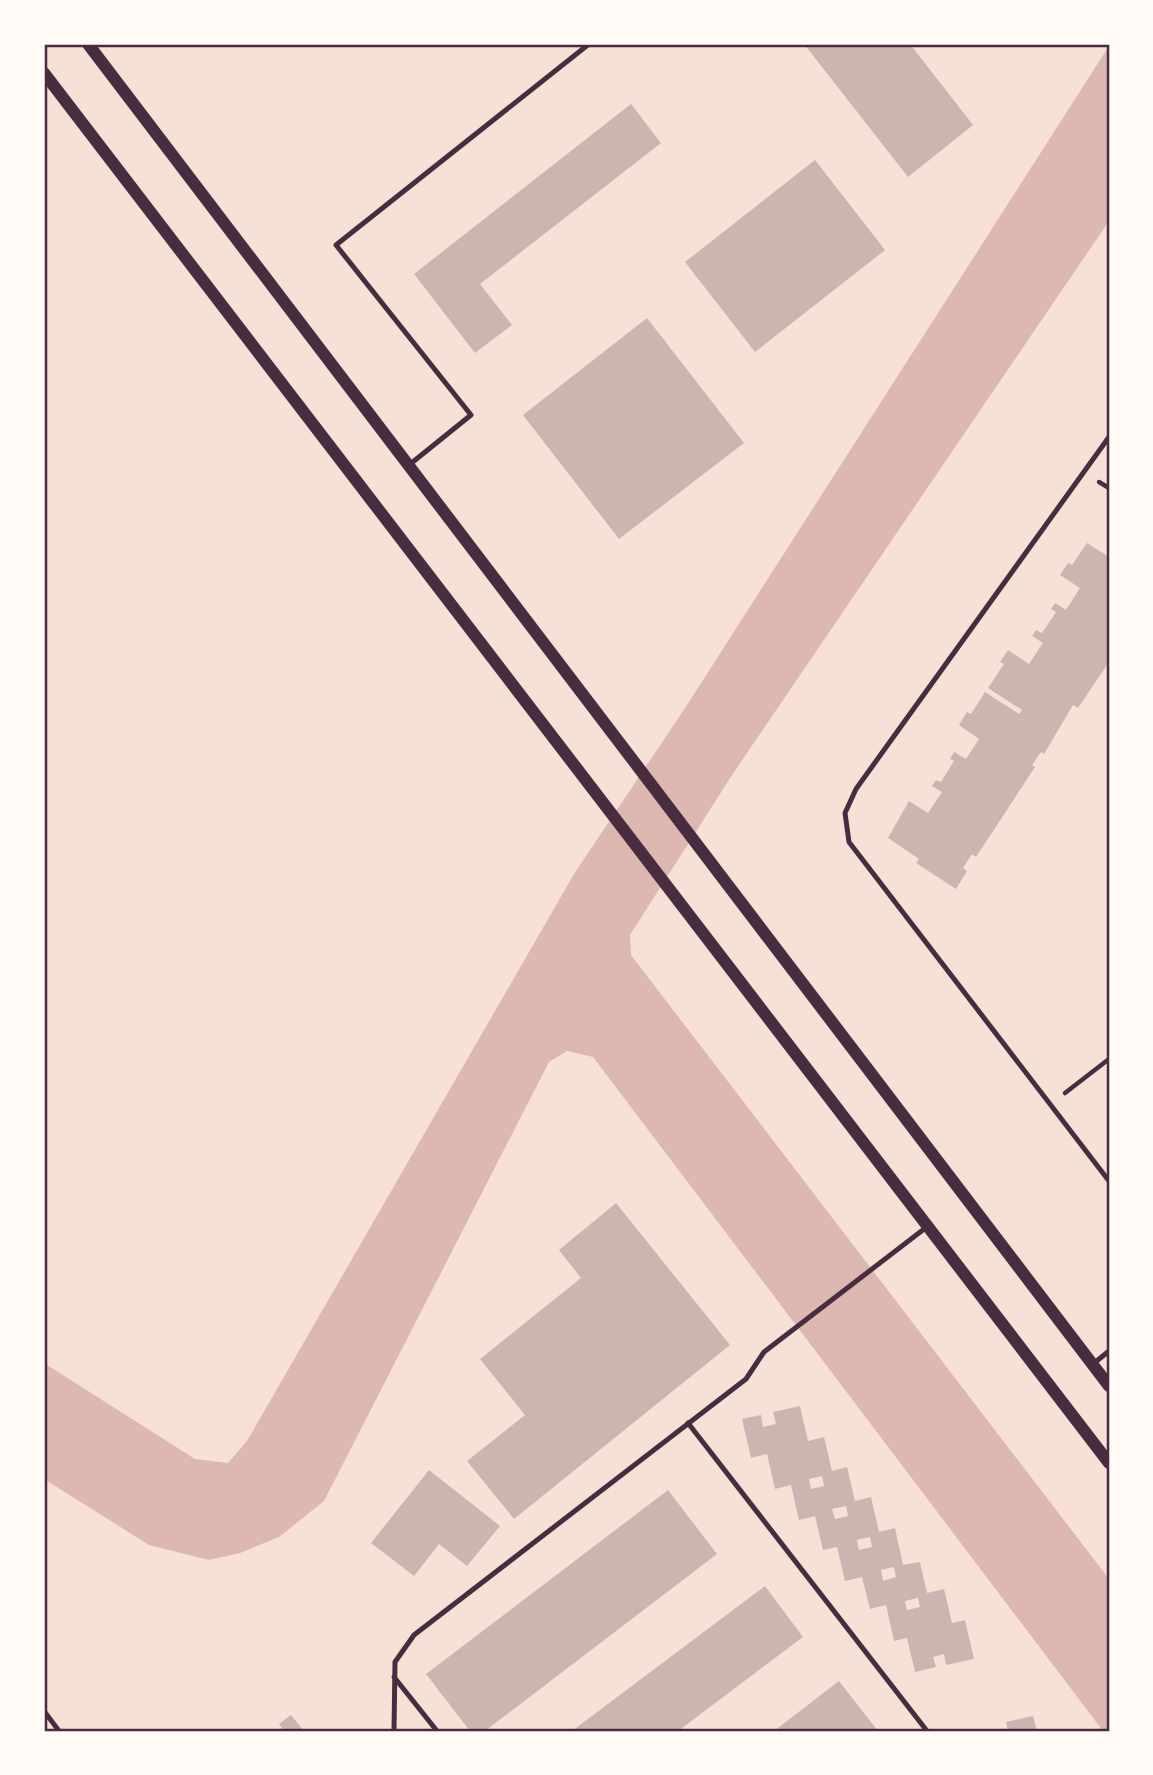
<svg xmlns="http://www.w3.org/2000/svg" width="1153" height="1775" viewBox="0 0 1153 1775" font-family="Cabin,sans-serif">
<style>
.water{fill:#dcb8b0}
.building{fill:#ccb4b1;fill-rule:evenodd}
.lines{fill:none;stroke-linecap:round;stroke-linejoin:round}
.path{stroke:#4a2c40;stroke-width:4.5}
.service{stroke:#4a2c40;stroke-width:5}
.tertiary{stroke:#4a2c40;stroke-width:12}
.neatline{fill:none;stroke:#4a2c40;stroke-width:2.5}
</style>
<rect width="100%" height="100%" fill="#f7e1d7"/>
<path class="water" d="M1109 46V221L732 775 630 935 631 955 1109 1579V1731H1103L593 1057 567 1051 549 1062 324 1501 279 1537 240 1553 209 1560 149 1545 44 1479V1363L195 1459 228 1463 247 1441 574 874 687 705Z"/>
<g class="building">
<path d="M804 44H910L973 125 908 177Z"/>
<path d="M631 104 661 143 480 284 512 325 475 353 414 274Z"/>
<path d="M815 160 885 250 755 352 685 262Z"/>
<path d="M647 318 744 443 619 539 523 415Z"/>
<path d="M1087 543 1109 557V662L1078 708 1073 705 1044 754 1041 752 1032 765 1035 767 976 857 972 854 963 868 967 871 956 889 916 863 919 859 888 838 909 801 928 813 942 792 932 786 936 780 941 782 954 761 950 759 954 752 966 759 979 739 959 725 967 712 971 714 985 692 1019 714 1022 710 988 688 1004 664 1000 662 1008 650 1029 664 1043 643 1032 636 1036 630 1042 633 1056 612 1051 609 1055 603 1066 610 1080 588 1060 575 1068 563 1072 565Z"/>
<path d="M616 1203 730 1345 514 1519 467 1461 525 1415 480 1359 581 1278 559 1250Z"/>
<path d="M800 1406 808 1441 824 1437 832 1471 847 1467 855 1501 871 1497 879 1532 895 1528 903 1565 920 1562 927 1593 944 1589 952 1623 965 1620 974 1659 946 1665 944 1654 933 1657 936 1667 915 1672 907 1638 894 1641 886 1605 870 1609 862 1577 845 1581 837 1547 823 1550 815 1516 799 1520 791 1485 775 1489 767 1454 751 1458 742 1419 761 1415 763 1427 776 1424 773 1412ZM822 1476 824 1486 811 1489 809 1479ZM846 1506 848 1516 835 1519 832 1509ZM870 1537 872 1547 859 1550 857 1540ZM894 1567 896 1577 883 1581 881 1570ZM918 1598 920 1607 907 1610 905 1601Z"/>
<path d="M429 1470 500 1526 467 1566 439 1544 414 1576 371 1543Z"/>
<path d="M668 1490 717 1554 485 1731H470L426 1674Z"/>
<path d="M765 1586 803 1637 678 1731H572Z"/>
<path d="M839 1681 878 1731H774Z"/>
<path d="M291 1715 304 1731H277L282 1728 279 1724Z"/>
<path d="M1033 1716 1037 1731H1008L1006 1722Z"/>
</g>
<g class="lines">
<g class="path">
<path d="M1099 482 1109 488"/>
<path d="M1065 1093 1109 1059"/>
</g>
<g class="service">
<path d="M1109 437 856 789 845 813 849 842 1109 1181"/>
<path d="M409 465 471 415 336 245 589 44"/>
<path d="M1093 1364 1109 1351"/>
<path d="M688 1423 927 1731"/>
<path d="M394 1677 437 1731"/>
<path d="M44 1711 59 1731"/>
<path d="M394 1731 395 1662 414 1635 746 1379 764 1352 928 1226"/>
</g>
<g class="tertiary">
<path d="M88 44 1109 1386"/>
<path d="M44 73 1109 1463"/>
</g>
</g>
<rect width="1153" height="1775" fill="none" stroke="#fffaf5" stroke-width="91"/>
<rect x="46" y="46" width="1062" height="1684" class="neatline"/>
</svg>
